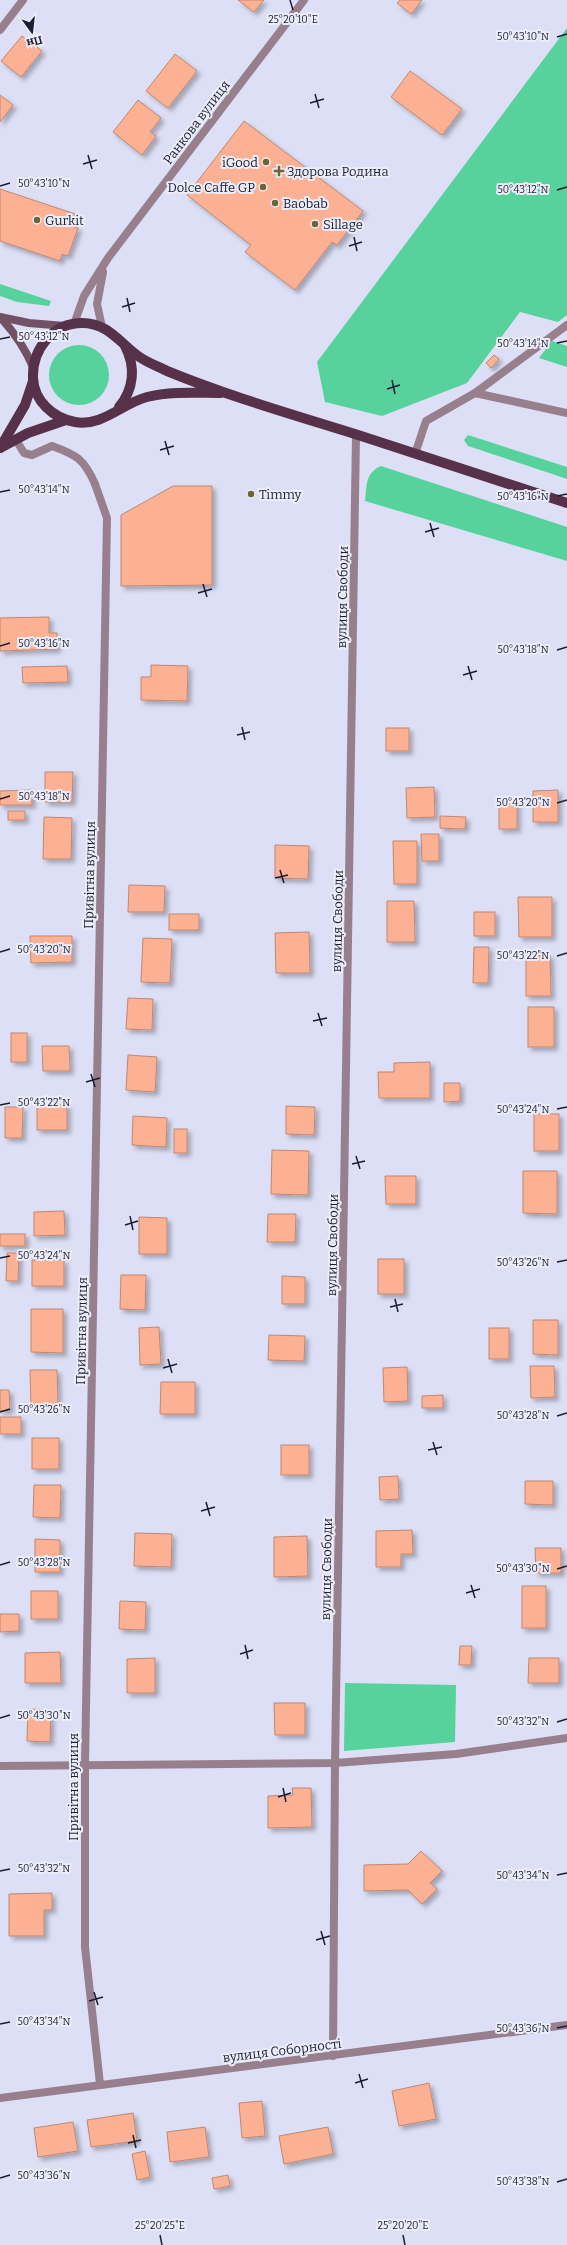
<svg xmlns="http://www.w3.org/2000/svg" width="567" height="2245" viewBox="0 0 567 2245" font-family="Bitter,serif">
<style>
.green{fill:#58d29d}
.building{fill:#fdb194;stroke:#c18770;filter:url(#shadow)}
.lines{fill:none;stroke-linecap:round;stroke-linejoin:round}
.lane{stroke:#977f8d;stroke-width:8}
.street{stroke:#977f8d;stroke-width:8}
.secondary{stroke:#725165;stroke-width:8}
.primary{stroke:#573049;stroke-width:10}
.ticks{fill:none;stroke:#1c1d32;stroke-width:1.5}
.poi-dot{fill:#6c6632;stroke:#ecedf9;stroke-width:1.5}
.labels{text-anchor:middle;stroke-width:4;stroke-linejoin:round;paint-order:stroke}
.street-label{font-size:13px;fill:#1c1d32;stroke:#ecedf9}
.poi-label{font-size:13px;fill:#1c1d32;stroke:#ecedf9;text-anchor:start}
.ticks-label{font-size:10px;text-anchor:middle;fill:#1c1d32;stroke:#ecedf9;stroke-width:4;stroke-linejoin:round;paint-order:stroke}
</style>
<defs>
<filter id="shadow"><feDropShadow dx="3.5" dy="3.5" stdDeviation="2" flood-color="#0004"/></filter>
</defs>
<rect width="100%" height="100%" fill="#dddff6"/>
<g class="green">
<path d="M567 28V315L558 322 520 312 467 383 382 416 325 402 317 362Z"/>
<path d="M0 284 51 301 49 306 17 302 0 296Z"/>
<path d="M552 341 567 346V367L539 358Z"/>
<circle cx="79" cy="375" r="30"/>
<path d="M468 435 567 467V479L468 446 464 440Z"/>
<path d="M381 466 567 527V561L365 501C367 485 365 473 381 466Z"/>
<path d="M345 1683 456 1685 455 1742 344 1751Z"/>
</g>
<g class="building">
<path d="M238 0H264L254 12Z"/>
<path d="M400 0H422L411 14 397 3Z"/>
<path d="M22 36 42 51 21 77 1 61Z"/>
<path d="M175 54 197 71 168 108 146 91Z"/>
<path d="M410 71 462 109 442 135 391 97Z"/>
<path d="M0 95 13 105 0 122Z"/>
<path d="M138 100 161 118 150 132 156 136 142 155 113 132Z"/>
<path d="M244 121 363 211 337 245 332 242 295 290 245 252 251 245 187 195Z"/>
<path d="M0 189 75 214 71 226 78 228 68 256 62 254 60 261 0 241Z"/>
<path d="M494 355 499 359 491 368 486 363Z"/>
<path d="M173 486H212V585L121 586V515Z"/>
<path d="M49 617V633H57V649L0 651V618Z"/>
<path d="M151 665 188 666 187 701 141 700V677H151Z"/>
<path d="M67 666 68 682 23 683 22 667Z"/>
<rect x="386" y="728" width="23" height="23"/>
<path d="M45 772H73L72 802H45Z"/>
<path d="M434 787 435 817 407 818 406 788Z"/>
<path d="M32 790V805H0V791Z"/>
<path d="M558 790V822H533V791Z"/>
<rect x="499" y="799" width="18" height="30"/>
<rect x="8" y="811" width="17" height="9"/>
<path d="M440 816 466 817 465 829 440 828Z"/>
<path d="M44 817 72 818 71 859H43Z"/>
<path d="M421 834H439V861H422Z"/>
<path d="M393 841H417V884H394Z"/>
<path d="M275 845 309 846 308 879 275 878Z"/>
<path d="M129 885 165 886 164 912H128Z"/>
<path d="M518 897H552V937H519Z"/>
<path d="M387 901H414L415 942H387Z"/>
<rect x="474" y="912" width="21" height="24"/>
<rect x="169" y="914" width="30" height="16"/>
<path d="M309 932 310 973H276L275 933Z"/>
<path d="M30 936H72V962L31 963Z"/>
<path d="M143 938 172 939 170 983 141 982Z"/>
<path d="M474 947H489L488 983H473Z"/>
<path d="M550 955 551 996H526V956Z"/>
<path d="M128 998 153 999 152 1030 126 1029Z"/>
<rect x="528" y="1007" width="26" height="40"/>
<rect x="11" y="1033" width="16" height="29"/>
<path d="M42 1046H69L70 1071H43Z"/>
<path d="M128 1055 157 1057 155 1092 126 1090Z"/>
<path d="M430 1062V1098H379L378 1072H394V1063Z"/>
<path d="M444 1083H460V1101L444 1102Z"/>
<rect x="37" y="1105" width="30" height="25"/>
<path d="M286 1106 315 1107 314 1135 286 1134Z"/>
<path d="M5 1107H23L22 1138H5Z"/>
<rect x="534" y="1114" width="25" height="37"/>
<path d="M133 1116 167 1118 166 1147 132 1145Z"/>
<rect x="174" y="1129" width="13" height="24"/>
<path d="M272 1150 309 1151 308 1195 271 1194Z"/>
<path d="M523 1171H557V1214L523 1213Z"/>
<path d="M385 1176H416V1204H386Z"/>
<path d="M64 1211 65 1235 34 1236V1212Z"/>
<path d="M268 1214H296L295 1242H267Z"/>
<path d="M139 1217 167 1218V1254H139Z"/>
<rect x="0" y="1234" width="25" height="12"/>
<path d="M7 1253H19L18 1281H6Z"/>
<rect x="378" y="1259" width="26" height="35"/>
<rect x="32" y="1260" width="32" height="26"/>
<path d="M121 1275H146L145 1310 120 1309Z"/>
<path d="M282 1276 305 1277V1304H282Z"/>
<path d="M31 1309H63V1353L31 1352Z"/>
<path d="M533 1320H558V1355L533 1354Z"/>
<path d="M159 1327 161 1364 140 1365 139 1328Z"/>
<rect x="489" y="1328" width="20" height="31"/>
<path d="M269 1335 305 1336 304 1361 268 1360Z"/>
<path d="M530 1366H554L555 1397 531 1398Z"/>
<path d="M407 1367 408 1401 384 1402 383 1368Z"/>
<path d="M30 1370H57L58 1405H31Z"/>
<path d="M161 1382H195V1414H160Z"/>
<path d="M0 1390H9L10 1410 0 1411Z"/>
<path d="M443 1395V1408H422V1396Z"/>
<rect x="0" y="1417" width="21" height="17"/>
<rect x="32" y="1438" width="27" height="31"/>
<rect x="281" y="1445" width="28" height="30"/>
<path d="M398 1476 399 1499 380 1500 379 1477Z"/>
<path d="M525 1481H553V1505L525 1504Z"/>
<path d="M34 1485H61L60 1518 33 1517Z"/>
<path d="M412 1530 413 1554H401V1567H376V1531Z"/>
<path d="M135 1533 172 1534 171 1567 134 1566Z"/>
<path d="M307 1536 308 1576 274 1577V1537Z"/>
<path d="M35 1539 60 1540V1572H35Z"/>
<path d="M535 1548H561V1573H536Z"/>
<rect x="522" y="1586" width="24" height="42"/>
<rect x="31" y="1591" width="27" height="28"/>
<path d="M120 1601 146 1602 145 1630 119 1629Z"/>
<path d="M0 1614H19V1631L0 1632Z"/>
<path d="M460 1646H472L471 1665H459Z"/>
<path d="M60 1652 61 1683H25V1653Z"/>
<path d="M155 1658V1693H127V1659Z"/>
<path d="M529 1658H559V1683H528Z"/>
<path d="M274 1703H305V1735H275Z"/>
<path d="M28 1709 51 1710 50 1742 27 1741Z"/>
<path d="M292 1788H311L312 1827 268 1828V1796L293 1795Z"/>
<path d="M421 1851 442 1871 430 1883 437 1889 422 1904 408 1890 364 1891V1865L408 1864Z"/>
<path d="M52 1893V1910H44V1936H9V1894Z"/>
<path d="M429 2083 436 2119 399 2126 392 2091Z"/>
<path d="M262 2101 265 2136 242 2138 239 2103Z"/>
<path d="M133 2113 137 2141 91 2147 87 2120Z"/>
<path d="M73 2122 78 2151 38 2157 34 2128Z"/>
<path d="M205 2127 209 2157 170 2162 167 2132Z"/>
<path d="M328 2127 333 2154 284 2164 279 2136Z"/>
<path d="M145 2151 150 2177 137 2180 132 2154Z"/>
<path d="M228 2175 230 2186 214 2189 212 2178Z"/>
</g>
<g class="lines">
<g class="lane">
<path d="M16 440 24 453 32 455 52 446C77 455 84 459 95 484"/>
<path d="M415 454 426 421 475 393 567 413"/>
</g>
<g class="street">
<path d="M0 30 23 0"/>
<path d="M74 324 84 296 108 258 304 0"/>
<path d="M102 327 97 304 103 272"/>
<path d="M475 393 567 325"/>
<path d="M95 484 107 518 85 1764V1947L100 2084"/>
<path d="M0 1766 335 1763 456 1754 567 1738"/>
<path d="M333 2056 335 1763 356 435"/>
<path d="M0 2098 567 2025"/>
</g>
<g class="secondary">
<path d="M0 317 29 323 65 326"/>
<path d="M0 317C15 333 25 348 33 367"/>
</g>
<g class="primary">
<path d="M221 393C197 393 171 391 147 397 123 403 102 427 75 422 53 418 34 401 33 378 32 349 53 323 82 323 108 323 119 342 138 356 146 362 157 366 167 371 228 396 291 414 355 434 426 457 496 480 567 503"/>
<path d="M119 407C134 389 136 367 125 346"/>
<path d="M0 448 25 405 33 381"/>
<path d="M0 448 28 433 66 420"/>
</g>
</g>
<path class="ticks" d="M290 0 293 10M557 37 567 34M315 94 319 108M310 103 324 99M88 155 92 169M83 164 97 160M0 186 10 183M557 190 567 187M354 237 357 251M349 246 362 242M127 298 130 312M122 307 135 303M0 339 10 337M557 343 567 341M392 380 395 394M387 389 400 385M165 441 169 455M160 450 174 446M0 492 10 490M557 496 567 494M430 523 434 537M425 532 439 528M203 584 207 597M198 593 212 589M0 646 10 643M557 650 567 647M468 666 472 680M463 675 477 671M242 727 245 740M237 735 250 732M0 799 10 796M557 803 567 800M280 870 284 883M275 878 288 875M0 952 10 949M557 956 567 953M318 1013 322 1026M313 1021 327 1018M91 1074 95 1087M86 1082 100 1078M0 1105 10 1103M557 1109 567 1107M356 1156 360 1169M352 1164 365 1161M130 1216 133 1230M125 1225 138 1221M0 1258 10 1256M557 1262 567 1260M395 1299 398 1312M390 1307 403 1304M168 1359 172 1373M163 1368 177 1364M0 1412 10 1409M557 1416 567 1413M433 1442 437 1455M428 1450 442 1447M206 1502 210 1516M201 1511 215 1507M0 1565 10 1562M557 1569 567 1566M471 1585 475 1598M466 1593 480 1589M245 1645 248 1659M240 1654 253 1650M0 1718 10 1715M557 1722 567 1719M283 1788 286 1802M278 1797 291 1793M0 1871 10 1869M557 1875 567 1873M321 1931 325 1945M316 1940 330 1936M94 1992 98 2005M89 2001 103 1997M0 2024 10 2022M557 2028 567 2026M359 2074 363 2088M355 2083 368 2079M133 2135 136 2148M128 2143 141 2140M0 2178 10 2175M557 2182 567 2179M160 2235 162 2245M403 2235 405 2245"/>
<g class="poi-dot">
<circle cx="266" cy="162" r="4"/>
<path d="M277 165h4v4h4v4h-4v4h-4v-4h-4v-4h4z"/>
<circle cx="263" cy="187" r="4"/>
<circle cx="275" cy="203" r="4"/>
<circle cx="37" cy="220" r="4"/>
<circle cx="315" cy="224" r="4"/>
<circle cx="251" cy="494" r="4"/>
</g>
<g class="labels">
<g class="street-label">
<text transform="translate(196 122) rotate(-53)" y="5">Ранкова вулиця</text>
<text transform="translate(342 597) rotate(-89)" y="5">вулиця Свободи</text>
<text transform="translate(89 875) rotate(-89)" y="5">Привітна вулиця</text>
<text transform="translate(337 921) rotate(-89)" y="5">вулиця Свободи</text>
<text transform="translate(332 1245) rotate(-89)" y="5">вулиця Свободи</text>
<text transform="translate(81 1331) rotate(-89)" y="5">Привітна вулиця</text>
<text transform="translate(326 1569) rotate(-89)" y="5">вулиця Свободи</text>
<text transform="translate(73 1787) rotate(-90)" y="5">Привітна вулиця</text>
<text transform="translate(282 2050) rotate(-7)" y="5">вулиця Соборності</text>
</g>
<g class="poi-label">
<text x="258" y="167" text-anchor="end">iGood</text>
<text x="287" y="176">Здорова Родина</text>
<text x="255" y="192" text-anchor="end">Dolce Caffe GP</text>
<text x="283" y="208">Baobab</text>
<text x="45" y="225">Gurkit</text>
<text x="323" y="229">Sillage</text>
<text x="259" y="499">Timmy</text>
</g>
</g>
<g class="ticks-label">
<text x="293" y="23">25°20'10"E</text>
<text x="523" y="40">50°43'10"N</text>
<text x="44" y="187">50°43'10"N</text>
<text x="523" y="193">50°43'12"N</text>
<text x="44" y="340">50°43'12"N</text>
<text x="523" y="347">50°43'14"N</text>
<text x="44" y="493">50°43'14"N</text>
<text x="523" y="500">50°43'16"N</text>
<text x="44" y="647">50°43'16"N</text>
<text x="523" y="653">50°43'18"N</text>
<text x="44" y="800">50°43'18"N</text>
<text x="523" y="806">50°43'20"N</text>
<text x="44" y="953">50°43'20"N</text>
<text x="523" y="959">50°43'22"N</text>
<text x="44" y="1106">50°43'22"N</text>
<text x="523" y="1113">50°43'24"N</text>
<text x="44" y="1259">50°43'24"N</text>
<text x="523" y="1266">50°43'26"N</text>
<text x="44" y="1413">50°43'26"N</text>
<text x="523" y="1419">50°43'28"N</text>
<text x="44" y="1566">50°43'28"N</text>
<text x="523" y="1572">50°43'30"N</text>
<text x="44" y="1719">50°43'30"N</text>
<text x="523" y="1725">50°43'32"N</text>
<text x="44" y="1872">50°43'32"N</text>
<text x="523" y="1879">50°43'34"N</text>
<text x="44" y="2025">50°43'34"N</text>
<text x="523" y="2032">50°43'36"N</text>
<text x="44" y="2179">50°43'36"N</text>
<text x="523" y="2185">50°43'38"N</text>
<text x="160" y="2229">25°20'25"E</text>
<text x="403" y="2229">25°20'20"E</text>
</g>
<g transform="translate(32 32) rotate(165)" stroke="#ecedf9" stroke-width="3" paint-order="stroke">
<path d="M0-3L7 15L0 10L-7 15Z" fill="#1c1d32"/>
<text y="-6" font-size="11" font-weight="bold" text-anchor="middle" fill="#1c1d32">Пн</text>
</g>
</svg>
